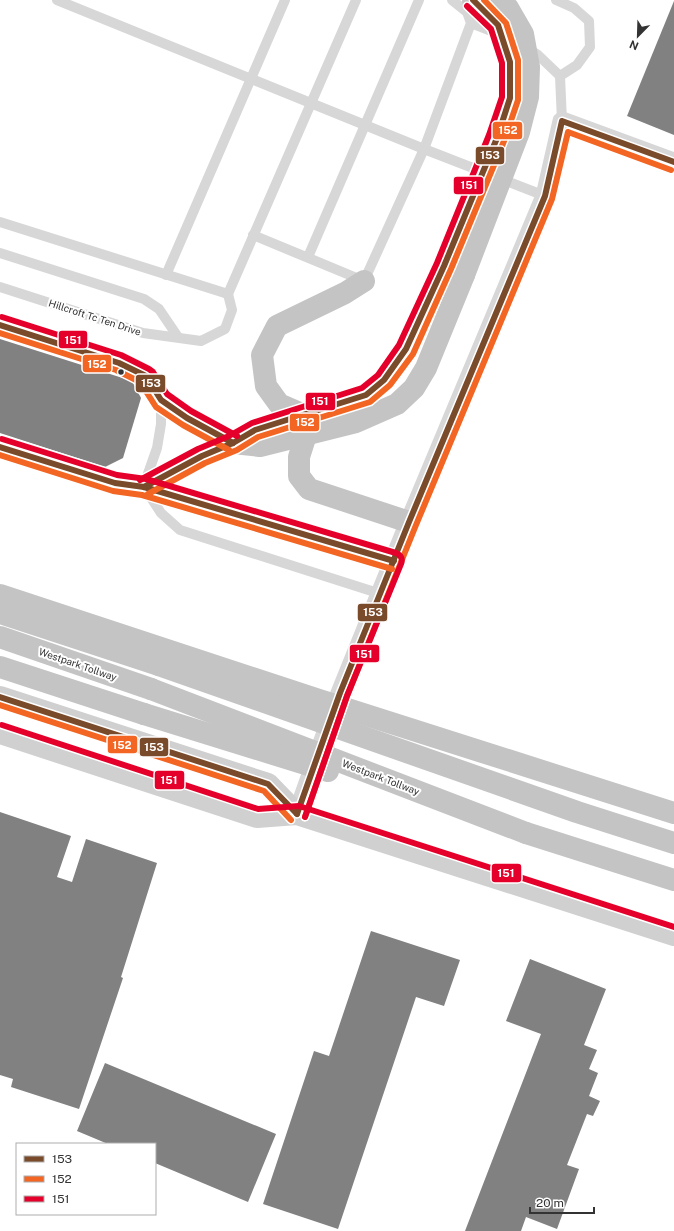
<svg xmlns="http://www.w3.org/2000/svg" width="674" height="1231" viewBox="0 0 674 1231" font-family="'Public Sans',sans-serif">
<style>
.building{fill:#818181}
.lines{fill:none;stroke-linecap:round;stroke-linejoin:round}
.lane{stroke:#d7d7d7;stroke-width:10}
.street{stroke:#d7d7d7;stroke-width:19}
.secondary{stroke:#d0d0d0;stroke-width:22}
.highway{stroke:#c4c4c4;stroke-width:22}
.highway-bridge{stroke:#c4c4c4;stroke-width:22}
.bus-1-casing{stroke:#fff;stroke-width:9}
.bus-2-casing{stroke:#fff;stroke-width:9}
.bus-3-casing{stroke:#fff;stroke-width:9}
.bus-1{stroke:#7a4b2a;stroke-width:6}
.bus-2{stroke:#f26522;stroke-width:6}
.bus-3{stroke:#e4002b;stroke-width:6}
.bus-dot{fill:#333;stroke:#fff;stroke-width:1.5}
.labels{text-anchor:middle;stroke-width:4;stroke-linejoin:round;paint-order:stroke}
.street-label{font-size:10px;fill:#333;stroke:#fff}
.line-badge{stroke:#fff;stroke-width:1.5}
.badge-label{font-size:11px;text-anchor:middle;font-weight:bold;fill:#fff}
</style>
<rect width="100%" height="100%" fill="#fff"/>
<g class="building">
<path d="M674 1V135L627 116Z"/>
<path d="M0 339 132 381 141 398 123 458 105 467 0 433Z"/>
<path d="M0 812 71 836 57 877 72 882 86 839 157 863 121 977 123 978 79 1109 11 1087 13 1079 0 1075Z"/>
<path d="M371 931 460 960 444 1006 416 997 338 1229 263 1204 314 1051 329 1056Z"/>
<path d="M530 959 606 989 584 1045 597 1050 589 1069 598 1073 589 1096 600 1101 593 1116 587 1114 567 1165 579 1169 557 1229 526 1217 521 1231H465L541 1034 506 1021Z"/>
<path d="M105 1063 276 1134 248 1202 155 1163V1144H108L77 1131Z"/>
</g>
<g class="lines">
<g class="lane">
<path d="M57 0 424 149 545 196"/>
<path d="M556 0 574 8 589 21 590 47 577 65 560 76"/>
<path d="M471 23 499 34"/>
<path d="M527 48 538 55 560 76"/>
<path d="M560 76 562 121"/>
<path d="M0 222 228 294"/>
<path d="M253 235 364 281 424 149 471 23 467 12 452 0"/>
<path d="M0 253 144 299 159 309 178 337"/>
<path d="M308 257 419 0"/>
<path d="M166 275 285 0"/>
<path d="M0 287 143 333 201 341 225 329 232 310 228 294"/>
<path d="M228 294 356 0"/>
<path d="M0 325 119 363 146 376 161 400V424L157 448 144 485"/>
<path d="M0 447 115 483 144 487 394 561"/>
<path d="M144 487 161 513 180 530 381 594"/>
</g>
<path class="street" d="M297 814 340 693 409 522 545 196 562 121 674 162"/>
<g class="secondary">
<path d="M0 697 268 784 297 814"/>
<path d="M0 733 257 817 297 814 674 935"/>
</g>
<g class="highway">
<path d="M161 400 187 418 233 443 260 446 356 422 397 404 414 388 426 368 464 275"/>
<path d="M302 414 279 404 266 386 262 355 277 326 345 293 364 281"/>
<path d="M306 435 299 457V476L309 489 409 522"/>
<path d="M144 487 202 456 233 443 255 430 366 395 384 380 406 349 444 266"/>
<path d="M0 613 159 665"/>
<path d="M0 637 151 689"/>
<path d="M0 667 144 714"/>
<path d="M526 833 674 880"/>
</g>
<g class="highway-bridge">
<path d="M444 266 497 138 510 98V62L498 25 473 0"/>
<path d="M464 275 519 132 528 97 529 67 523 34 508 8 500 0"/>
<path d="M0 595 319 700 674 813"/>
<path d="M159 665 577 812 674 843"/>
<path d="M151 689 526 833"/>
<path d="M144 714 328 771"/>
</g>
<defs>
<g id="bus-1">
<path d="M0 325 119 363 146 376 161 400 187 418 233 443"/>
<path d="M0 447 115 483 144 487 394 561"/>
<path d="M144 487 202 456 233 443 255 430 366 395 384 380 406 349 444 266 497 138 510 98V62L498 25 473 0"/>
<path d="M0 697 268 784 297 814"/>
<path d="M297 814 340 693 409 522 545 196 562 121 674 162"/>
</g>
<g id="bus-2">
<path d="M0 333 116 370 140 382 156 407 183 425 229 450"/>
<path d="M0 455 113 491 142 495 392 569"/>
<path d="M148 494 205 463 237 450 258 437 370 402 390 385 413 354 451 269 504 141 518 100V60L506 23 484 0"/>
<path d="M0 705 264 791 291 820"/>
<path d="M305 817 347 696 416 525 552 199 568 132 671 170"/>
</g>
<g id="bus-3">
<path d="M2 317 121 355 149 369 153 372 167 394 191 411 237 436"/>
<path d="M2 439 117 475 146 479 396 553C401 555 403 559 401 564L347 696 305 817"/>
<path d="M140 480 198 449 229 436 252 423 362 388 378 375 399 345 437 263 489 135 502 97V63L491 29 467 6"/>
<path d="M2 725 258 809 299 806 674 927"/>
</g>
</defs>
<use href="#bus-1" class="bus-1-casing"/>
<use href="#bus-2" class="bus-2-casing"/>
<use href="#bus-3" class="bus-3-casing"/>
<use href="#bus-1" class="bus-1"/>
<use href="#bus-2" class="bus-2"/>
<use href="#bus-3" class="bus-3"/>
</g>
<circle class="bus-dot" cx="121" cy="372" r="3.5"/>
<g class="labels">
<g class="street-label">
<text transform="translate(95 317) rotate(18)" y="4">Hillcroft Tc Ten Drive</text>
<text transform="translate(78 664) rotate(19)" y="4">Westpark Tollway</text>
<text transform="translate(381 777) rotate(21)" y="4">Westpark Tollway</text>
</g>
</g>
<g class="line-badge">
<rect x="492" y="121" width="31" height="19" rx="4" fill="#f26522"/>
<rect x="475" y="146" width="30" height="19" rx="4" fill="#7a4b2a"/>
<rect x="453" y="176" width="31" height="19" rx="4" fill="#e4002b"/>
<rect x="58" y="330" width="30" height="19" rx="4" fill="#e4002b"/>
<rect x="82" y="354" width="30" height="19" rx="4" fill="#f26522"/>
<rect x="135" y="374" width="31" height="19" rx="4" fill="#7a4b2a"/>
<rect x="305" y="392" width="31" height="19" rx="4" fill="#e4002b"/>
<rect x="289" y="413" width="31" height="19" rx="4" fill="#f26522"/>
<rect x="357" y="603" width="31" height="19" rx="4" fill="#7a4b2a"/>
<rect x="349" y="644" width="31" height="19" rx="4" fill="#e4002b"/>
<rect x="107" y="735" width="31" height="19" rx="4" fill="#f26522"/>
<rect x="139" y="737" width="30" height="20" rx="4" fill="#7a4b2a"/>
<rect x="154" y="770" width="31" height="20" rx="4" fill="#e4002b"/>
<rect x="491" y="863" width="31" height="20" rx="4" fill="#e4002b"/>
</g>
<g class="badge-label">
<text x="508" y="134">152</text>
<text x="490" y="159">153</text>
<text x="469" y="189">151</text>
<text x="73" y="344">151</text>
<text x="97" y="368">152</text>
<text x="151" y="387">153</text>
<text x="320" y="405">151</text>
<text x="305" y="426">152</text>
<text x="373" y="616">153</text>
<text x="364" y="658">151</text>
<text x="122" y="749">152</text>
<text x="154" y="751">153</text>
<text x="169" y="784">151</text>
<text x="506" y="877">151</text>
</g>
<rect x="16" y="1143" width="140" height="72" fill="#ffffff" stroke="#adadad"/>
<rect x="24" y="1156" width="20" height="6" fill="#7a4b2a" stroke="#adadad"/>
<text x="52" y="1163" font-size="12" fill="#333333">153</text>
<rect x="24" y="1176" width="20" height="6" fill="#f26522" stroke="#adadad"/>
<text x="52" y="1183" font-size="12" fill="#333333">152</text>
<rect x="24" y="1196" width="20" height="6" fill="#e4002b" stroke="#adadad"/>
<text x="52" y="1203" font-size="12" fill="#333333">151</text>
<g transform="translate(638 36) rotate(203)" stroke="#ffffff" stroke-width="3" paint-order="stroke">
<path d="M0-3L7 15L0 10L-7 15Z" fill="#333333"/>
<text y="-6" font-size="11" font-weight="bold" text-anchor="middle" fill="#333333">N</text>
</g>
<path d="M530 1207v6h64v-6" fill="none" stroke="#333333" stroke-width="2"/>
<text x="536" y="1207" font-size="12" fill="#333333" stroke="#ffffff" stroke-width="3" paint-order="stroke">20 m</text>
</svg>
